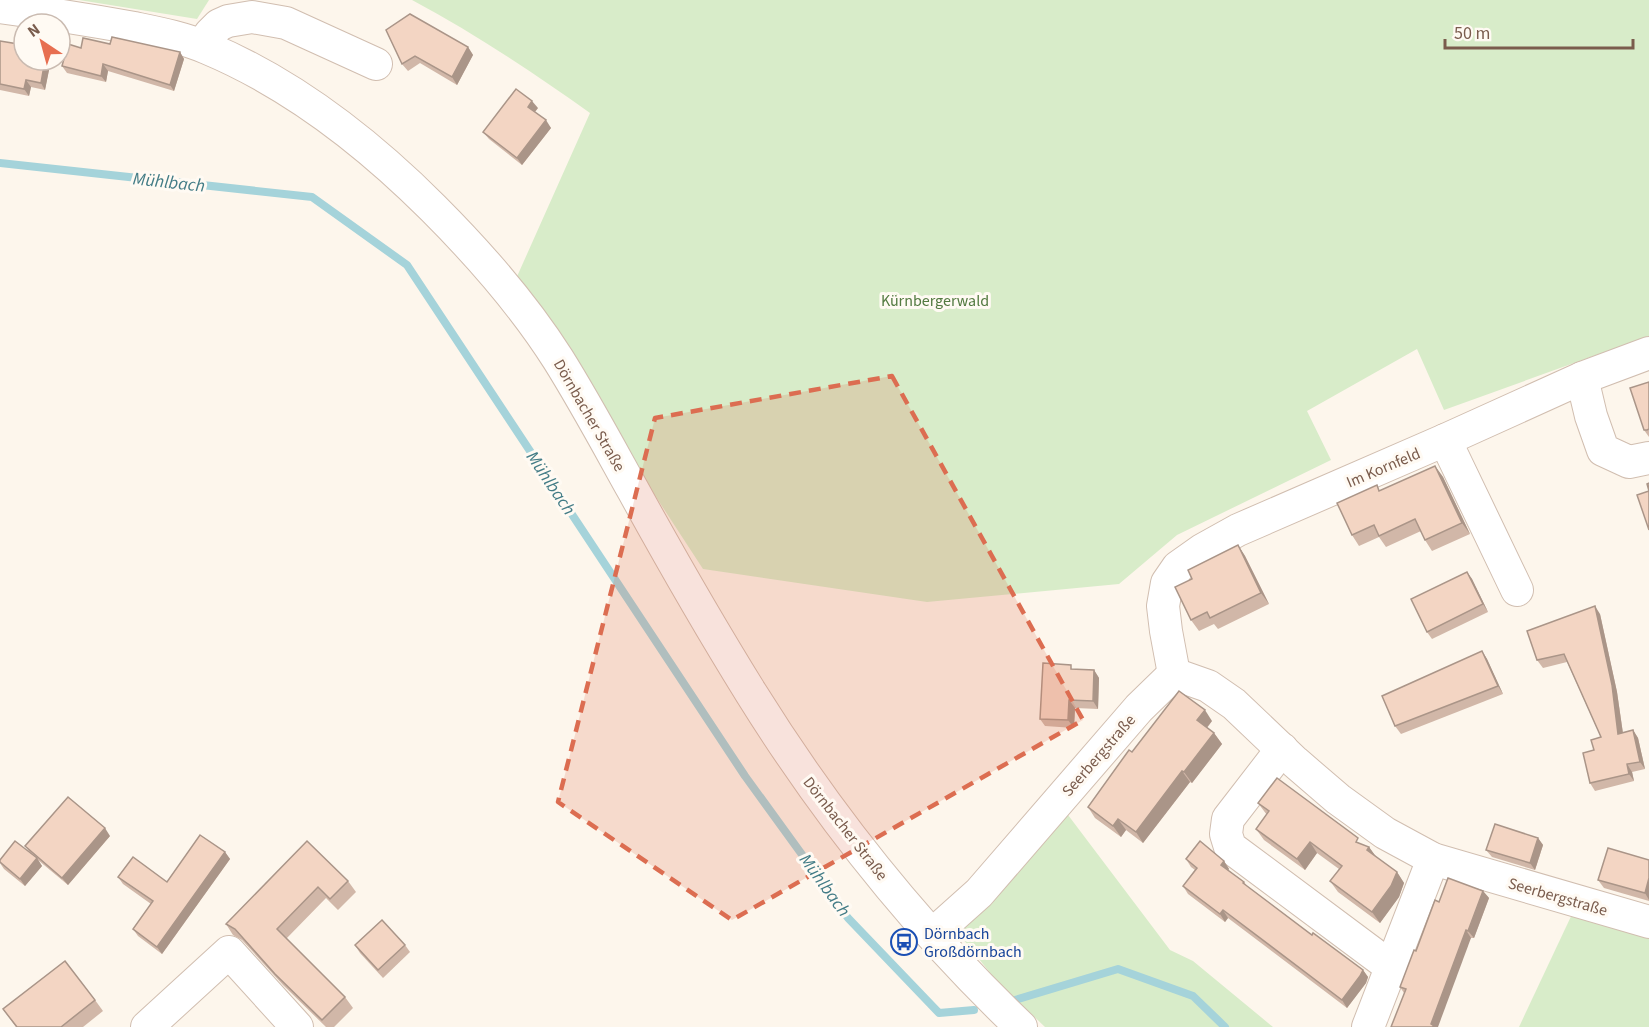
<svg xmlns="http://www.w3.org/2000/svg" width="1649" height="1027" viewBox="0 0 1649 1027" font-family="'Source Sans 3',sans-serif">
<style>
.green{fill:#d8ecc9}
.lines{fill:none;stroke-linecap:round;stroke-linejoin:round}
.stream{stroke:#a5d3da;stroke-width:8}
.minor-casing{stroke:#d1beb0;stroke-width:34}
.minor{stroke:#fff;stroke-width:32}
.wall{fill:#d1b7a8}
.shaded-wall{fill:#aa9588}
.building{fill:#f3d5c3;stroke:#aa9588;stroke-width:1.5}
.marked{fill:#dc6d51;fill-opacity:0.2;stroke:#dc6d51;stroke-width:4.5;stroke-dasharray:12 8;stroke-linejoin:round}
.labels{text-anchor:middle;stroke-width:6;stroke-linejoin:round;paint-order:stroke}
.park-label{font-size:16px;fill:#537a41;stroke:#fffaf3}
.street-label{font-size:16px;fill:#7a5c4d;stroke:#fffaf3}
.transit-label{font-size:16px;fill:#164399;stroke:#fffaf3;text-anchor:start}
.water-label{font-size:18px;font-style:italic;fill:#437c86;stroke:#fffaf3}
</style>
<rect width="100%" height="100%" fill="#fdf6ec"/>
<g class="green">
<path d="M79 0H209L197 19Z"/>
<path d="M412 0H1649V336L1444 410 1417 349 1307 411 1331 460 1177 535 1119 584 927 602 703 569 515 281 590 113C532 72 474 33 412 0Z"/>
<path d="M1062 807 1170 950 1193 961 1273 1027H1045L995 979 959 934Z"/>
<path d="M1574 910 1649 934V1027H1519Z"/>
</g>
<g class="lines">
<g class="stream">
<path d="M0 163 312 197 407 265 745 776 848 918 939 1013 974 1010"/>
<path d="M1015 1000 1118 969 1193 996 1225 1027"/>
</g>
<defs>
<g id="minor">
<path d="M0 7C45 13 90 20 134 28 158 33 184 38 207 48 293 84 368 143 433 208 480 255 523 304 558 359 585 402 609 447 633 490 671 559 710 627 751 693 827 815 917 928 1021 1027"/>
<path d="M204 46 210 34 219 25 228 21 252 17 286 23 376 64"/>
<path d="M1582 378 1591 416 1603 450 1629 462 1649 458"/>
<path d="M1445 440 1517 590"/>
<path d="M1174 674 1166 631 1163 606 1167 583 1178 567 1202 550 1238 530 1445 440 1582 378 1649 353"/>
<path d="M1282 749 1228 819 1226 834 1230 847 1391 967"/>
<path d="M932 935 979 893 1139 708 1174 674 1208 686 1234 704 1295 762 1338 799 1385 833 1433 859 1649 922"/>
<path d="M147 1027 229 952 297 1027"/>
<path d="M1368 1027 1433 859"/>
</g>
</defs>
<use href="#minor" class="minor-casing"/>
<use href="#minor" class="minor"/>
</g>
<g class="wall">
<path d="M386 30 468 47 473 55 457 85 420 63 408 71 402 64Z"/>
<path d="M0 41 24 60H51L45 90 31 87 29 96 0 90Z"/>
<path d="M110 44 180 52 184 59 174 91 108 71 106 82 67 73 62 66 81 48Z"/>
<path d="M538 108 535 112 551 128 522 165 489 139 483 132Z"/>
<path d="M1649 382V437L1644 430Z"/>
<path d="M1435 466 1443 477 1470 534 1432 551 1425 540 1421 531 1386 547 1379 537 1359 546 1352 535 1380 491Z"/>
<path d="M1238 545 1245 556 1269 604 1218 629 1214 624 1199 631 1191 620 1192 579Z"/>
<path d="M1467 572 1472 579 1488 612 1432 639 1427 632Z"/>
<path d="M1600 614 1617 692 1623 733 1633 730 1638 738 1645 769 1632 772 1634 781 1595 791 1590 783 1594 750 1601 737 1567 662 1543 668 1537 660Z"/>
<path d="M1482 651 1487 659 1503 694 1401 734 1395 726Z"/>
<path d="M1074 669 1094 670 1099 678 1098 709 1075 708 1074 728 1045 726 1040 719Z"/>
<path d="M1212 721 1207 728 1214 733 1222 744 1192 783 1190 782 1143 843 1126 830 1121 837 1095 818 1088 807 1132 752Z"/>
<path d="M1258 803 1369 847 1376 857 1397 872 1404 883 1399 897 1380 923 1338 892 1330 881 1339 869 1317 853 1305 870 1264 840 1256 829 1267 815Z"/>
<path d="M110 836 68 885 38 860 42 866 25 886 4 869 0 863V860L30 853 25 846Z"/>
<path d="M1538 838 1543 845 1535 870 1492 857 1486 850Z"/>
<path d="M307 841 348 881 356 892 338 910 326 898 286 939 345 997 353 1008 334 1027H326L283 985 242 940 233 935 226 924Z"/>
<path d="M225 852 230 859 162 954 138 936 133 929 151 904 123 884 118 877 167 882Z"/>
<path d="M1186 859 1224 861 1229 869 1228 870 1244 882 1247 886 1312 935 1363 970 1368 977 1366 983 1347 1008 1228 918 1225 922 1188 894 1183 886 1195 870 1191 867Z"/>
<path d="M1649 860V901L1604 888 1598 880Z"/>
<path d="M1483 891 1489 898 1474 938H1471L1404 993 1400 987 1439 902Z"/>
<path d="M355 945H405L410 952 383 978 360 953Z"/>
<path d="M95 1000 103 1011 83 1027H16L3 1009Z"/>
</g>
<g class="shaded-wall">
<path d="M468 47 473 55 457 85 452 77Z"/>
<path d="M180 52 184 59 174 91 170 85Z"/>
<path d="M45 60H51L45 90 41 83Z"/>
<path d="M103 64 108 71 106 82 101 76Z"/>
<path d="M26 80 31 87 29 96 24 89Z"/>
<path d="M532 101 538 108 533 114 528 107Z"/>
<path d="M546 120 551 128 522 165 517 158Z"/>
<path d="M1435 466 1443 477 1470 534 1462 523Z"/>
<path d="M1238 545 1245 556 1269 604 1261 593Z"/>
<path d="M1467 572 1472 579 1488 612 1483 604Z"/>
<path d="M1595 606 1600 614 1617 692 1624 741 1618 734Z"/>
<path d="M1482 651 1487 659 1503 694 1498 686Z"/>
<path d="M1094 670 1099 678 1098 709 1093 701Z"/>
<path d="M1069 700 1075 708 1074 728 1068 720Z"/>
<path d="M1205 710 1212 721 1204 731 1197 720Z"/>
<path d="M1633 730 1638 738 1645 769 1640 762Z"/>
<path d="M1214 733 1222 744 1192 783 1184 772Z"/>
<path d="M1627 764 1632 772 1634 781 1629 774Z"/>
<path d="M1182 771 1190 782 1143 843 1136 832Z"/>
<path d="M1118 819 1126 830 1121 837 1113 826Z"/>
<path d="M105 828 110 836 68 885 62 878Z"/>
<path d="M1538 838 1543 845 1535 870 1530 863Z"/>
<path d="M1310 842 1317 853 1305 870 1297 859Z"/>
<path d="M1369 847 1377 858 1367 850Z"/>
<path d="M225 852 230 859 162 954 157 947Z"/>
<path d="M37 858 42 866 25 886 20 879Z"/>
<path d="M1224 861 1229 869 1226 873 1221 865Z"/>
<path d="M1397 872 1404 883 1399 897 1380 923 1372 912Z"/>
<path d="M1649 878V900L1645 893Z"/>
<path d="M1483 891 1489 898 1474 938 1468 931Z"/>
<path d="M1223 910 1228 918 1225 922 1220 914Z"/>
<path d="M1466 930 1471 938 1438 1027H1433L1431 1024Z"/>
<path d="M1363 970 1368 977 1366 983 1347 1008 1342 1000Z"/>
</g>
<g class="building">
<path d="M410 14 468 47 452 77 415 56 402 64 386 30Z"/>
<path d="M112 37 180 52 170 85 103 64 101 76 62 66 68 44 81 48 83 38 110 44Z"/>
<path d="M0 41 24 45V60H45L41 83 26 80 24 89 0 84Z"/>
<path d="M516 89 532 101 528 107 546 120 517 158 483 132Z"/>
<path d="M1649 382V429L1647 430H1644L1630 388Z"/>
<path d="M1435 466 1462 523 1425 540 1415 519 1379 536 1374 525 1352 535 1337 503 1377 485 1379 491Z"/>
<path d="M1649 483V530L1637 495 1649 491 1647 484Z"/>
<path d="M1238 545 1261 593 1210 618 1207 612 1191 620 1175 587 1192 579 1188 570Z"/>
<path d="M1467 572 1483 604 1427 632 1411 599Z"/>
<path d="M1595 606 1612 685 1618 734 1633 730 1640 762 1627 764 1629 774 1590 783 1583 753 1594 750 1591 740 1601 737 1564 654 1537 660 1527 631Z"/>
<path d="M1482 651 1498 686 1395 726 1382 696Z"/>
<path d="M1043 663 1071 665V669L1094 670 1093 701 1069 700 1068 720 1040 719Z"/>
<path d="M1179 691 1205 710 1197 720 1214 733 1184 772 1182 771 1136 832 1118 819 1113 826 1088 807 1129 750 1132 752Z"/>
<path d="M1277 778 1358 838 1356 842 1369 847 1367 850 1397 872 1391 886 1372 912 1330 881 1342 866 1310 842 1297 859 1256 829 1269 811 1258 803Z"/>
<path d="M68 797 105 828 62 878 25 846Z"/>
<path d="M1495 824 1538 838 1530 863 1486 850Z"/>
<path d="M200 835 225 852 157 947 133 929 153 901 118 877 133 857 167 882Z"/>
<path d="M15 841 37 858 20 879 0 862V860Z"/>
<path d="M307 841 348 881 330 899 318 887 277 929 345 997 322 1020 275 974 235 929 226 924Z"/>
<path d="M1200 841 1224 861 1221 865 1244 882 1243 883 1312 935 1313 933 1363 970 1360 976 1342 1000 1223 910 1220 914 1183 886 1197 868 1186 859Z"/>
<path d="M1608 848 1649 860V878L1645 893 1598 880Z"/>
<path d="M1448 878 1483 891 1468 931 1466 930 1431 1024 1433 1025V1027H1391L1406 989 1400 987 1414 950 1416 951 1435 900 1439 902Z"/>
<path d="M382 920 405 945 378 970 355 945Z"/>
<path d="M65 961 95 1000 61 1027H17L3 1009Z"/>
</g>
<path class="marked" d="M892 376 1083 720 732 920 558 802 655 418Z"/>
<defs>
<symbol id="bus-ring" viewBox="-11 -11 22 22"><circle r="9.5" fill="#fffaf3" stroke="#1a4fb4" stroke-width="1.5"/><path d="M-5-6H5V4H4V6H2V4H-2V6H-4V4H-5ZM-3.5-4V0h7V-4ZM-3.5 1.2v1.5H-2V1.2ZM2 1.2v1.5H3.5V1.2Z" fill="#1a4fb4"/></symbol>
</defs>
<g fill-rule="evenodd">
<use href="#bus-ring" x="889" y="927" width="30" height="30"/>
</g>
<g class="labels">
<g class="park-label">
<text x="935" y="306">Kürnbergerwald</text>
</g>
<g class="street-label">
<text transform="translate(590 415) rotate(60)" y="6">Dörnbacher Straße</text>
<text transform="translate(1383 467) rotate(-23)" y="6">Im Kornfeld</text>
<text transform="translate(1098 755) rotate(-49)" y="6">Seerbergstraße</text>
<text transform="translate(846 828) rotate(52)" y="6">Dörnbacher Straße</text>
<text transform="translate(1558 896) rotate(16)" y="6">Seerbergstraße</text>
</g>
<g class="transit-label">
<text x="924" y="939">Dörnbach<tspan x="924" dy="18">Großdörnbach</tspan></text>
</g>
<g class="water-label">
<text transform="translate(169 182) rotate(6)" y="6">Mühlbach</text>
<text transform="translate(551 483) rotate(56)" y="6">Mühlbach</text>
<text transform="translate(825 885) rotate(54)" y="6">Mühlbach</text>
</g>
</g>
<g transform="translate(42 42) rotate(324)"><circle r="28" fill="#fffaf3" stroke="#cabbb1" stroke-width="1.5"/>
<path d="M0-4.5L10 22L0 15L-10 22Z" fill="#e76f51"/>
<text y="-9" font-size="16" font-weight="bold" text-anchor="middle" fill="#7a5c4d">N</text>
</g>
<path d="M1445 39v9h188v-9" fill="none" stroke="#7a5c4d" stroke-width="3"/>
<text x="1454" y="39" font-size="18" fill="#7a5c4d" stroke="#fffaf3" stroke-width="4.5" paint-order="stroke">50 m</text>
</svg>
